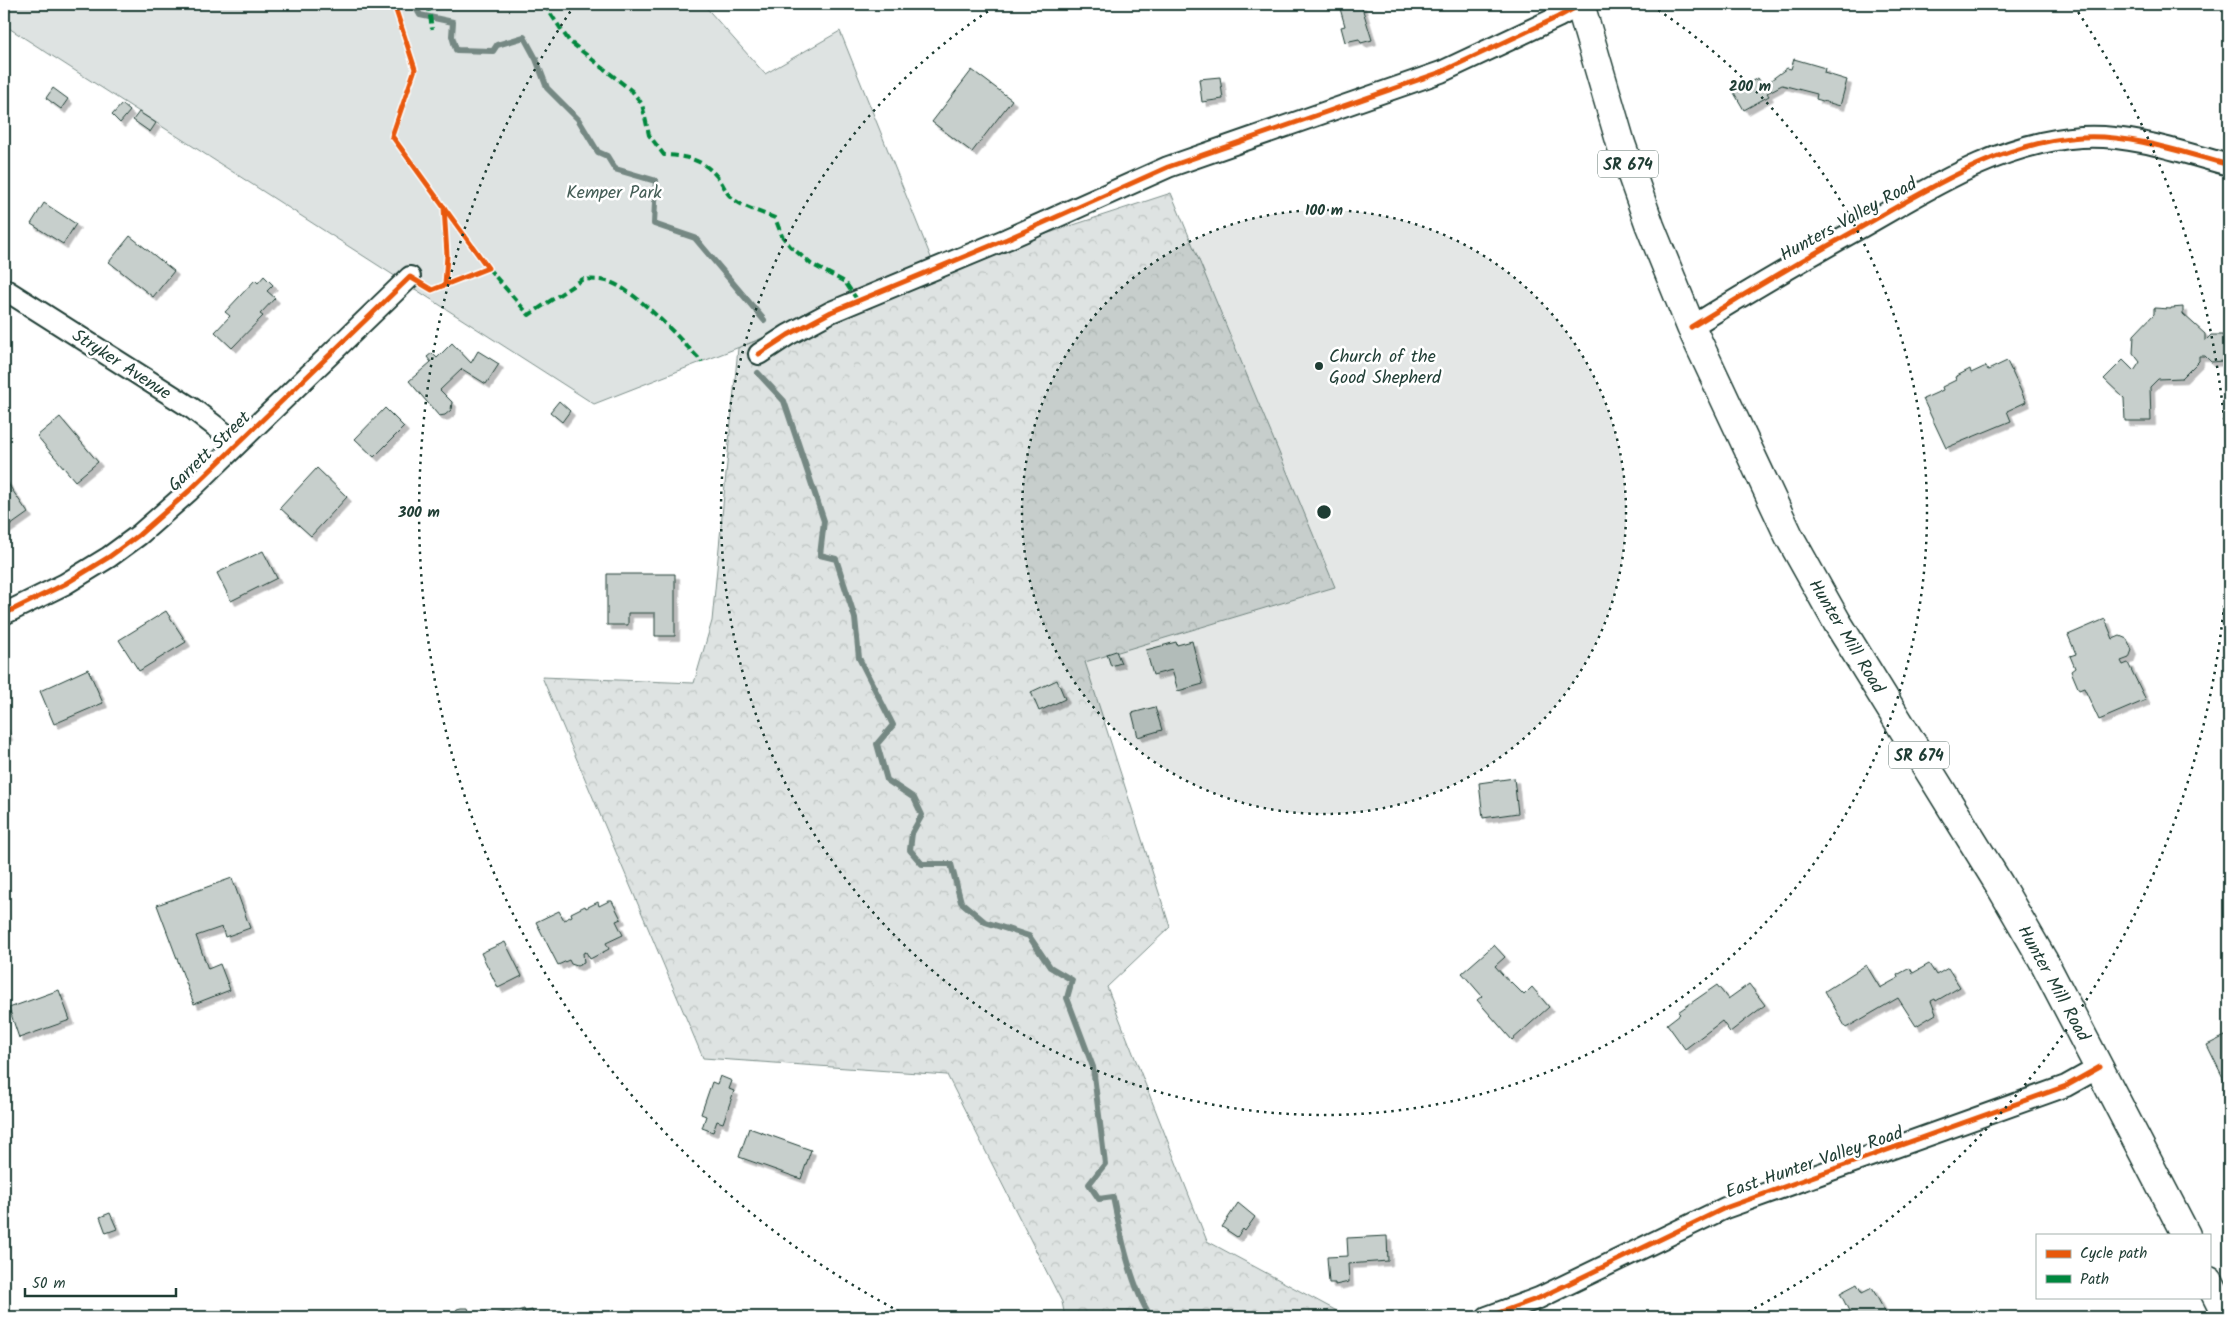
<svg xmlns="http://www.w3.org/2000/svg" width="2233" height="1321" viewBox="0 0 2233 1321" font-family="Kalam,sans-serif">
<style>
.green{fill:#dee3e2;stroke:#7e908b}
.forest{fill:url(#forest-crowns);stroke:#7e908b}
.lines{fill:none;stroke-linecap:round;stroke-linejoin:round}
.stream{stroke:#758883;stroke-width:6}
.building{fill:#c7cfcc;stroke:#1f3d34;filter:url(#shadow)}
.street-casing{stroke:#1f3d34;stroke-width:24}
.primary-casing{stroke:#1f3d34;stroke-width:31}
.street{stroke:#fff;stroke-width:20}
.primary{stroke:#fff;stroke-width:28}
.quiet{stroke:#00873e;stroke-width:4;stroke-dasharray:8 4;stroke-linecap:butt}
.cycleway-casing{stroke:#fff;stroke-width:8}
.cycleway{stroke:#e8590c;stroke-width:5}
.ring{fill:none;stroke:#1f3d34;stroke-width:2.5;stroke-dasharray:2.5 5}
.poi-dot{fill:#1f3d34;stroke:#fff;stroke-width:2}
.labels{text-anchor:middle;stroke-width:5;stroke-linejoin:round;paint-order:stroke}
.shield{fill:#fff;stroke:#627771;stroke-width:1}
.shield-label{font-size:16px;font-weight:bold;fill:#1f3d34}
.park-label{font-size:18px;fill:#455e57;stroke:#fff}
.street-label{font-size:18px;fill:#1f3d34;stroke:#fff}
.poi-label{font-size:18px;fill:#1f3d34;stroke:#fff;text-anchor:start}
.centre{fill:#1f3d34;stroke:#fff;stroke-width:2.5}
.ring-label{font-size:15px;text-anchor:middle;font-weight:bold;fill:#1f3d34;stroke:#fff;stroke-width:5;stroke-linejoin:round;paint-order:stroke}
</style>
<defs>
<pattern id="forest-crowns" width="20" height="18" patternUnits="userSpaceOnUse" patternTransform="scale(1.25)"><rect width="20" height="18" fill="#dee3e2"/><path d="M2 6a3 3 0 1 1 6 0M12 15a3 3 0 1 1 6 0" fill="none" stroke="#bec4c2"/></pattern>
<filter id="shadow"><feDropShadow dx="4.5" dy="4.5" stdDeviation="0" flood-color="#0004"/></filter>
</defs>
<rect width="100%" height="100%" fill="#fff"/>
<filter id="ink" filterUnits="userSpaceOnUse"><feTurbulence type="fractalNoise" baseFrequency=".02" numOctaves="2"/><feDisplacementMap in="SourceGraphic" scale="10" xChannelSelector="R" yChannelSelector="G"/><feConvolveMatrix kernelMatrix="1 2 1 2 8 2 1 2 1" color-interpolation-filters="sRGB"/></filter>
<g filter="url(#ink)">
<path class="green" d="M4 4H703L765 74 840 31 936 270 594 404 4 25Z"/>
<path class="forest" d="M1171 193 1335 587 1085 662 1170 927 1107 987 1207 1241 1348 1317H1065L1062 1302 947 1075 703 1058 542 677 694 683 712 621 738 348 936 270Z"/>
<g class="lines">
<g class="stream">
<path d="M414 4 420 15 453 22 452 36 456 50 493 51 497 45 524 37 536 59 547 88 578 119 598 152 607 156 615 169 656 181 654 224 695 238 764 320"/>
<path d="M758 373 784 401 824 521 820 555 836 559 855 618 859 658 893 725 877 744 887 780 914 798 922 815 912 833 910 850 922 864H951L961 902 985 922 1029 936 1050 967 1072 980 1067 998 1093 1067 1105 1164 1089 1184 1099 1199 1113 1197C1120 1232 1131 1287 1151 1317"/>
</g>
</g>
<g class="building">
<path d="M1343 4H1361L1372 40 1361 43 1359 39 1345 42 1341 27 1345 26 1339 5Z"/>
<path d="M1794 59 1825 68 1824 73 1847 80 1840 106 1816 99 1817 94 1782 85 1767 93 1769 96 1744 110 1733 91 1758 78 1763 86 1787 68 1791 69Z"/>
<path d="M972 70 1012 100 972 152 932 122Z"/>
<path d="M1220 77 1223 99 1202 102 1199 79Z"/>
<path d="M53 88 68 99 61 109 46 98Z"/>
<path d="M122 104 130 111 120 123 112 115Z"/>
<path d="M139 112 156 123 150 132 133 120Z"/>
<path d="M44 203 76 224 63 244 31 224Z"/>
<path d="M130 236 174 271 153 297 109 262Z"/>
<path d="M264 276 273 285 267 291 275 298 260 314 263 316 232 348 215 332 230 316 225 312 255 280 258 283Z"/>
<path d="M2183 307V314L2205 334V341L2211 335H2222L2229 341V355L2223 361 2211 362 2205 356H2199V361L2182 378 2158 379 2150 387 2151 421H2125L2124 398 2104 379 2123 360 2134 371 2140 362 2133 353 2134 335 2154 314V308L2171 309V308Z"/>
<path d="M452 343 471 363 478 351 499 364 486 384 462 369 440 390 452 402 451 410 445 415 439 416 409 381 431 362 427 357 432 353 437 358Z"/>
<path d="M2007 361 2026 402 2007 411 2011 421 1946 448 1923 399 1943 390 1942 387 1956 380 1955 377 1970 369 1971 373 1986 366 1988 370Z"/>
<path d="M559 401 570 411 562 422 550 412Z"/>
<path d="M385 408 404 427 374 457 355 439Z"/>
<path d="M60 417 98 462 75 481 37 436Z"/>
<path d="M317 468 347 497 311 536 280 508Z"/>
<path d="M4 478 28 513 4 530Z"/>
<path d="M263 551 277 578 231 601 217 573Z"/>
<path d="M607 574H675V636H655V613H628V625H607Z"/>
<path d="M166 611 186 642 139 671 119 640Z"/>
<path d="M2105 619 2113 639 2120 636 2127 639 2132 650 2129 658 2121 661 2123 665 2128 663 2146 700 2099 720 2084 688 2079 690 2071 671 2075 668 2070 656 2076 654 2068 635Z"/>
<path d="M1192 641 1203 684 1178 691 1172 670 1153 675 1146 650 1176 642 1177 645Z"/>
<path d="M1116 651 1121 663 1111 666 1107 654Z"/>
<path d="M88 669 103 703 54 724 40 691Z"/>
<path d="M1057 680 1065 699 1039 711 1031 692Z"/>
<path d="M1155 707 1162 730 1138 737 1132 713Z"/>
<path d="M4 725 8 736 4 737Z"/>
<path d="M1514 778 1518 813 1483 818 1479 783Z"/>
<path d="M232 878 250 928 225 937 222 927 196 936 208 969 220 964 230 990 194 1004 157 905Z"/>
<path d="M609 901H612L621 919 616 921 623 935 606 943 609 949 590 959 586 952 583 953 584 963 577 966 571 964 569 960 558 965 536 922 559 911 564 920 572 916 571 913 585 906 586 908 598 902 599 906Z"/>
<path d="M505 942 522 976 498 988 481 953Z"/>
<path d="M1494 945 1505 957 1495 966 1510 983 1511 982 1524 995 1532 987 1549 1007 1512 1040 1477 1000 1482 996 1462 973Z"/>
<path d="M1929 964 1936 975 1948 968 1960 987 1936 1001 1935 999 1931 1001 1936 1014 1916 1026 1898 998 1846 1028 1825 991 1866 965 1880 988 1898 978 1897 975 1910 968 1913 973Z"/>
<path d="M1749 984 1765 1005 1730 1032 1722 1021 1685 1049 1667 1024 1680 1014 1678 1012 1717 985 1728 999Z"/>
<path d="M59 990 70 1020 19 1038 9 1008Z"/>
<path d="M2229 1034V1090L2207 1045Z"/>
<path d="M720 1076 732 1081 729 1089 734 1091 723 1123 717 1121 713 1132 702 1128 706 1116 701 1114 712 1082 717 1084Z"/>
<path d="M749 1128 811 1150 801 1179 739 1157Z"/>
<path d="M1238 1203 1255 1217 1245 1231 1243 1229 1237 1237 1222 1227Z"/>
<path d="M110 1213 117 1229 106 1233 100 1217Z"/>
<path d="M1387 1236 1388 1261 1348 1264 1349 1282 1335 1285V1283H1329L1327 1257 1348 1256 1347 1238Z"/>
<path d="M1857 1284 1862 1293 1872 1288 1888 1317H1852L1840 1293Z"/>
<path d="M461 1308H468L471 1316 487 1311 489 1316 504 1312 505 1315 524 1309 525 1312 532 1310 535 1317H455L454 1314 457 1309Z"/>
</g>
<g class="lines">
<defs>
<g id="street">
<path d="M4 289 193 409 237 443"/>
<path d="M1691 327C1746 293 1802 260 1858 229 1927 190 2000 142 2081 137 2131 134 2181 152 2229 165"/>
<path d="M759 354 788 335 831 312 1007 239 1168 167 1441 72 1558 17 1580 5"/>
<path d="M4 614 65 584 109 557 139 535 189 491 410 277"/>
<path d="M1487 1317 1539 1298 1725 1208 2066 1086 2100 1067"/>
</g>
<g id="primary">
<path d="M1580 4 1621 144 1650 226 1691 327 1789 536 1837 622 1999 884 2043 960 2186 1235"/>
<path d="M2209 1281 2227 1317"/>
</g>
</defs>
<use href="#street" class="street-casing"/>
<use href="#primary" class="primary-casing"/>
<use href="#street" class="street"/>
<use href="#primary" class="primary"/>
<g class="quiet">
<path d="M431 4 429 9 432 29"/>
<path d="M544 4 569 41 632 91 642 104 649 135 664 155C688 156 706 160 721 182 724 186 726 192 729 195 740 207 761 212 775 218L782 236 790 246 811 264 845 282 858 301"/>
<path d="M488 268 529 315 583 279C591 280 602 279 610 282 639 293 680 339 702 362"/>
</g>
<defs>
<g id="cycleway">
<path d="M444 207 447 255 445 285"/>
<path d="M1691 327C1746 293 1802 260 1858 229 1927 190 2000 142 2081 137 2131 134 2181 152 2229 165"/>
<path d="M759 354 788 335 831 312 1007 239 1168 167 1441 72 1558 17 1580 5"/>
<path d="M4 614 65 584 109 557 139 535 189 491 410 277 432 290 488 268 392 136 415 69 394 4"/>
<path d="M1487 1317 1539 1298 1725 1208 2066 1086 2100 1067"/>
</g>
</defs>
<use href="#cycleway" class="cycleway-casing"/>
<use href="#cycleway" class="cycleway"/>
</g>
</g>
<circle cx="1324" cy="512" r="302" fill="#1f3d34" fill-opacity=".12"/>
<g class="ring">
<circle cx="1324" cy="512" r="302"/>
<path d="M1652 6A603 603 0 1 1 996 6"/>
<path d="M906 1315A905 905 0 0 1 574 6M2074 6A905 905 0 0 1 1742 1315"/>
</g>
<circle class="poi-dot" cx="1319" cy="366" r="5"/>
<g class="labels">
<g class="shield">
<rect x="1598" y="150.5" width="60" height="27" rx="4"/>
<rect x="1889" y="741.5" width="60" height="27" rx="4"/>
</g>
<g class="shield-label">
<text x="1628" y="170">SR 674</text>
<text x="1919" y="761">SR 674</text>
</g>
<g class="park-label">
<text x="614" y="198">Kemper Park</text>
</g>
<g class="street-label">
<text transform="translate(1848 219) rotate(-29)" y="6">Hunters Valley Road</text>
<text transform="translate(122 364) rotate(33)" y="6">Stryker Avenue</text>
<text transform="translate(209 451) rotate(-44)" y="6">Garrett Street</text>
<text transform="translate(1847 636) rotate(59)" y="6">Hunter Mill Road</text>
<text transform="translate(2054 983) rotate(61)" y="6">Hunter Mill Road</text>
<text transform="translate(1814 1162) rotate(-19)" y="6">East Hunter Valley Road</text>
</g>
<g class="poi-label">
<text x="1329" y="362">Church of the<tspan x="1329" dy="21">Good Shepherd</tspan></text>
</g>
</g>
<circle cx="1324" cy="512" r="8" class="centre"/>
<g class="ring-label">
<text x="1750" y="91">200 m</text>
<text x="1324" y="215">100 m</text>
<text x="419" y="517">300 m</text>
</g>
<rect width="2233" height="1321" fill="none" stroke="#fff" stroke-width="20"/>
<rect x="10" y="10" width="2213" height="1301" fill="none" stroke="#1f3d34" stroke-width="2" filter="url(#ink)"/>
<rect x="2036" y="1234" width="175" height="65" fill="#ffffff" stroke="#a5b1ae"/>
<rect x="2046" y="1250" width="25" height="8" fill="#e8590c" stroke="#a5b1ae"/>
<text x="2080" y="1258" font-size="15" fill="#1f3d34">Cycle path</text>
<rect x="2046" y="1275" width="25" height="8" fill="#00873e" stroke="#a5b1ae"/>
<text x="2080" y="1284" font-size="15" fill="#1f3d34">Path</text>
<path d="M25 1288v8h151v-8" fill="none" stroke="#1f3d34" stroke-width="2.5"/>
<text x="32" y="1288" font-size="15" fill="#1f3d34" stroke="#ffffff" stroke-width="4" paint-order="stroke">50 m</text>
</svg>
